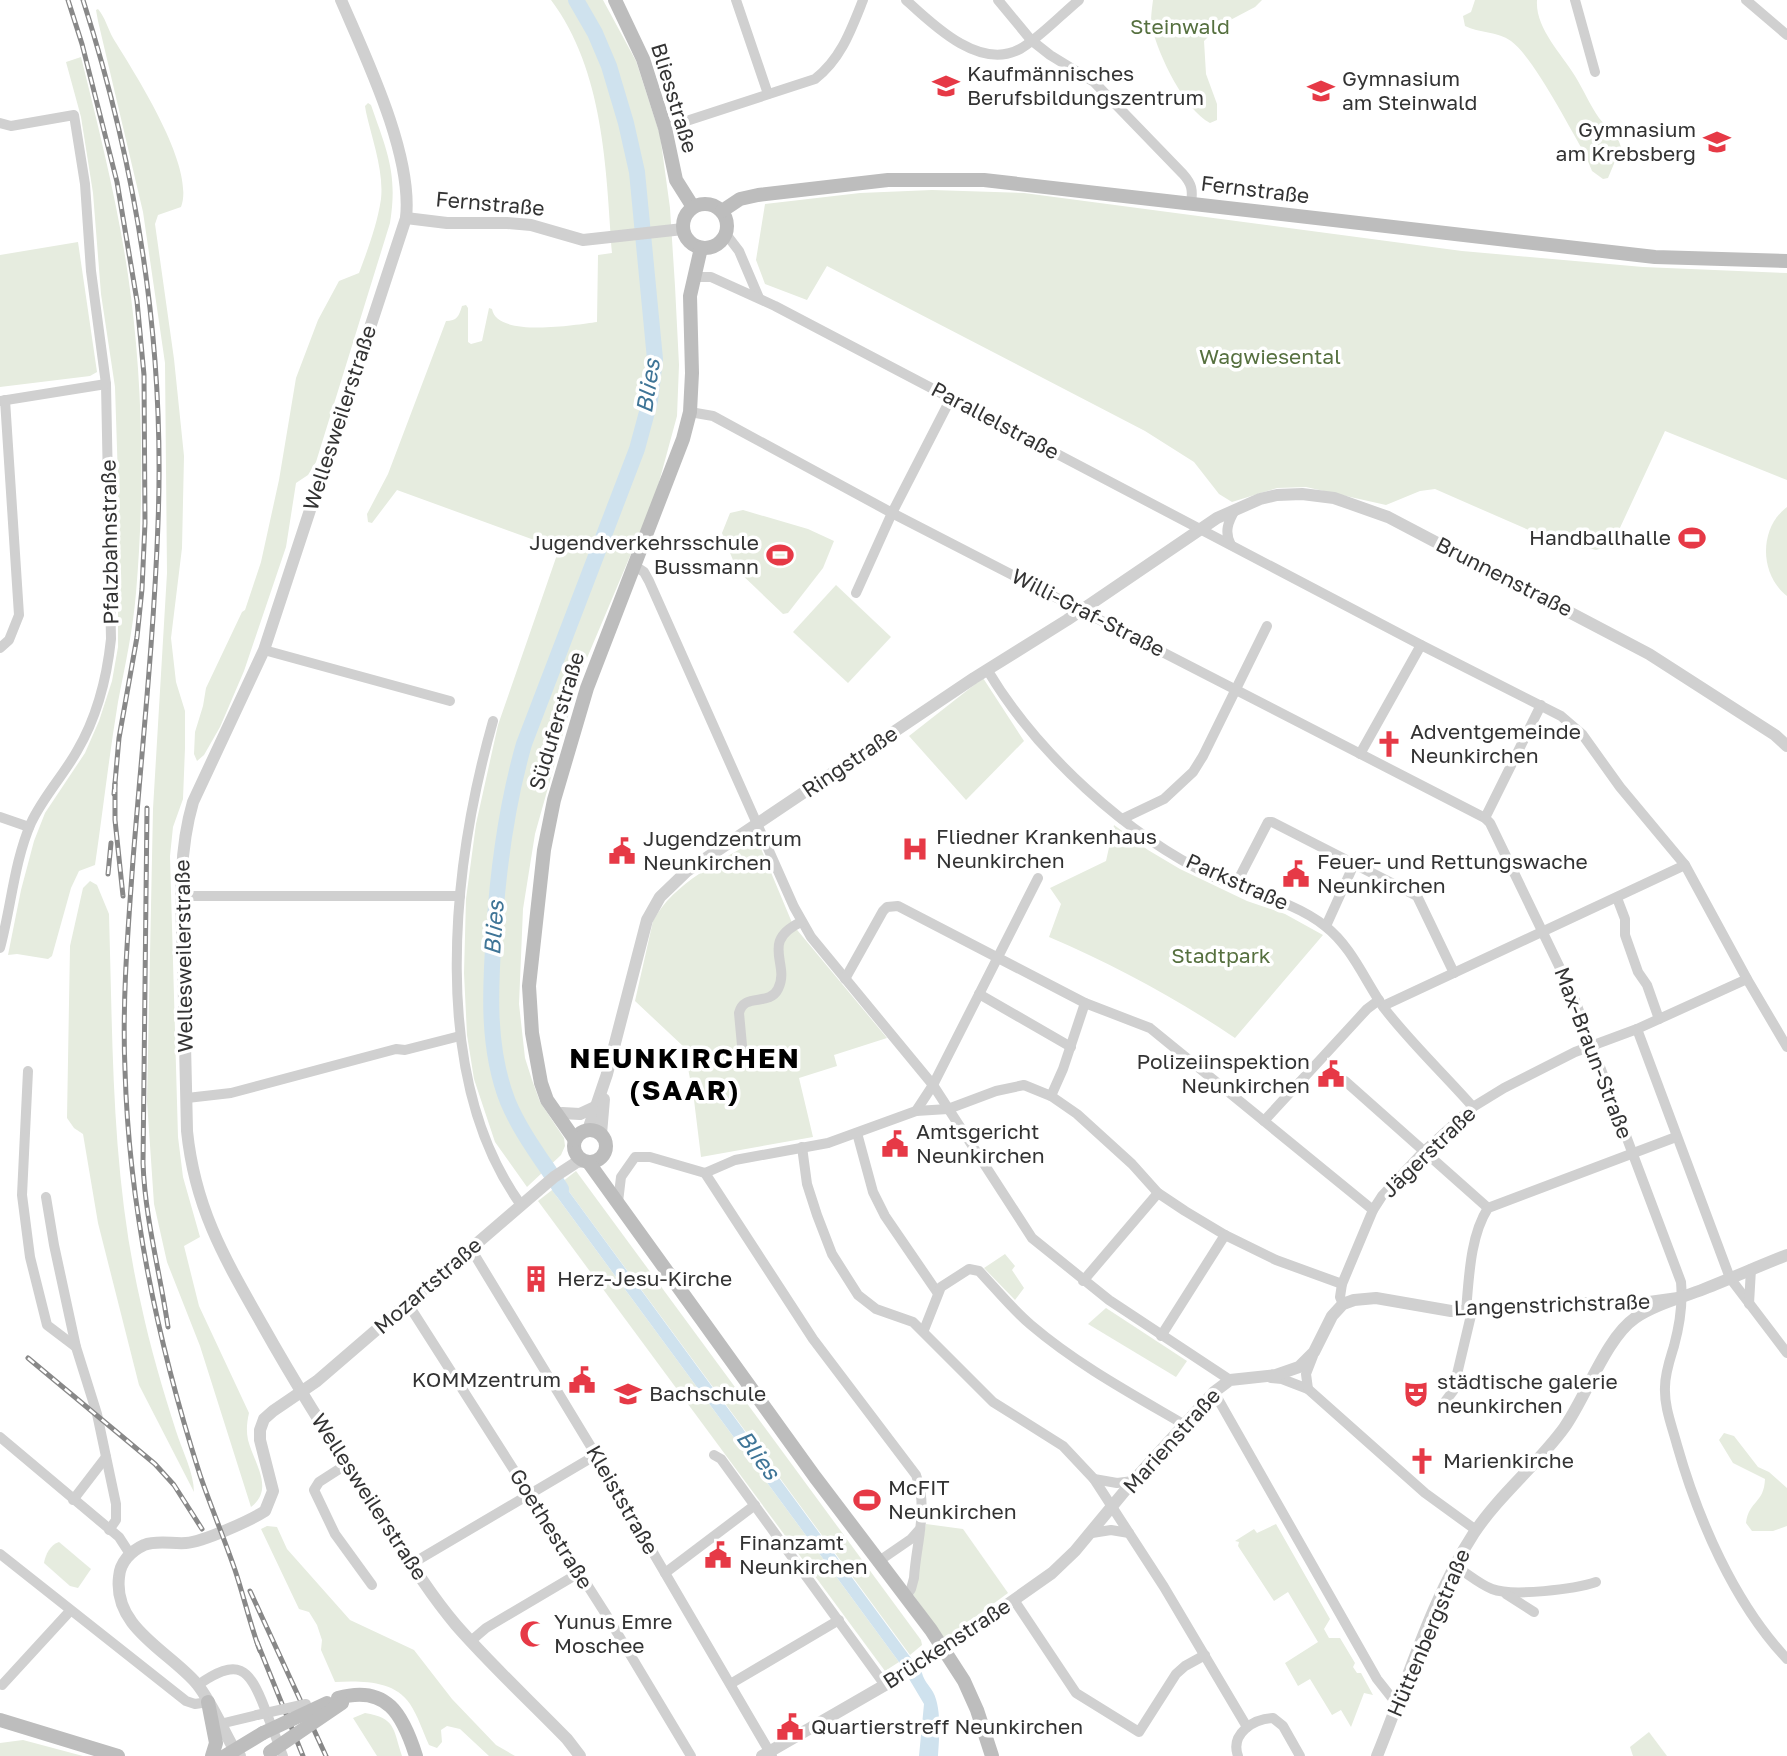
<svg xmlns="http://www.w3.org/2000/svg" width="1787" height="1756" viewBox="0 0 1787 1756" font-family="'Golos Text',sans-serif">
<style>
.green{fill:#e6ecdf}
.water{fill:#cfe2ee}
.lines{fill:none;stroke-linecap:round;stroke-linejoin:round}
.river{stroke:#cfe2ee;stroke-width:16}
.minor{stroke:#d0d0d0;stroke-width:10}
.tertiary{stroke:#d0d0d0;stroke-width:12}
.secondary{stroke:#bdbdbd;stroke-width:14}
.rail-casing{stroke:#888;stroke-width:5}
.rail{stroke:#fff;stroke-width:2.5;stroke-dasharray:8;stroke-linecap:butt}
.minor-bridge{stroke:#d0d0d0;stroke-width:10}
.secondary-bridge{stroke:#bdbdbd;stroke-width:14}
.labels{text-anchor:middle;stroke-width:7;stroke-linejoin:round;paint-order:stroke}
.park-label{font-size:21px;fill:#56703f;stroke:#fff}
.poi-label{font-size:21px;fill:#333;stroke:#fff;text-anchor:start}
.street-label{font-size:21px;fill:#333;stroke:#fff}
.water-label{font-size:23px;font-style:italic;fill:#3f7597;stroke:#fff}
.district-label{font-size:28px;font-weight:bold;letter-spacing:2px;fill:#000;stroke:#fff}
</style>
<rect width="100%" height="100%" fill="#fff"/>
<g class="green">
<path d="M551 0H603L636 61 660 135 670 208 675 286 679 365 677 416 655 497 579 677 535 834 523 909 519 1004 525 1058 532 1080 540 1102 564 1138 565 1146 561 1155 527 1187 495 1142 474 1079 467 1035 464 973 466 899 476 824 498 725 559 549 397 490 372 523 368 522 367 514 388 474 446 321C457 321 459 316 462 306L466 305 468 308V342L471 344 482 341 489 308 492 309C497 338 575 325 597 322L598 255 612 253C606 168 604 71 551 0Z"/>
<path d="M1153 0H1262L1255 7 1219 26 1204 41 1206 74 1217 104V120L1210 123C1184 109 1159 56 1152 28 1150 20 1152 9 1153 0Z"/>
<path d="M1475 0H1537C1535 28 1561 53 1575 76 1583 89 1590 105 1599 118 1608 130 1616 130 1621 147L1608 178 1603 179 1592 171 1585 154C1569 127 1534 58 1511 41 1497 31 1479 33 1465 26L1463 16 1471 12Z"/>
<path d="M98 9C105 17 108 29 113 38 135 74 196 167 181 207L158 215 155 224 174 359 184 456 182 548 171 638 176 682 185 711V748L183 799 173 827 170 856 178 1137 183 1177 200 1237 184 1246 199 1306 249 1413C247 1422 246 1430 248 1440 254 1463 275 1489 251 1507L200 1346 167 1262 154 1204 147 1101 153 809 167 573 165 363 143 212 98 21 96 10Z"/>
<path d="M81 57C99 129 117 201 128 275 143 377 145 489 136 593 133 630 125 666 118 702 109 756 103 811 95 865L79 871 71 888 52 956 48 959 17 954 8 955 21 890 34 841 45 813 85 753 99 721 112 681 118 647V479L115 387 101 294 93 193 81 117 66 62Z"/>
<path d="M368 103 371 105C387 151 398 174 390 223L316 462 308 475 296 483 286 547 244 671 220 727 204 755 197 761 194 754 195 732 203 706 206 688 242 612 245 610 261 562 279 480 296 378 318 320 339 281 359 273C368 249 377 225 381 199 384 171 372 139 366 112L365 106Z"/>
<path d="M932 190 1024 193 1462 251 1643 267 1787 273V480L1665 431 1612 545 1596 550 1540 535 1435 489 1420 491 1386 505 1306 487 1277 488 1232 502 1219 494 1194 462 1145 431 827 266 807 300 765 284 756 260 765 204 860 193Z"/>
<path d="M78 242 97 372 90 376 0 387V255Z"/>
<path d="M1787 507V596C1759 574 1759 528 1787 507Z"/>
<path d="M743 510 808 529 834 541 823 568 788 613 783 614 737 570 722 533 730 513Z"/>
<path d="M836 585 891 637 848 683 793 632Z"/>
<path d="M983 678 1024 741 966 800 909 736Z"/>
<path d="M1114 825 1148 850 1180 869 1247 901 1285 914 1323 935 1235 1038C1176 998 1114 965 1049 937L1061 904 1050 888 1106 861Z"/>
<path d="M757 839 793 925 887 1038 834 1055 837 1066 799 1078 813 1137 701 1157 694 1100 684 1047 635 1001 653 921C674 882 721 861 757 839Z"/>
<path d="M90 881 97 885 109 914C113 1046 111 1174 141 1304 150 1347 163 1390 176 1431 182 1450 194 1473 194 1492L139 1385 98 1223 83 1134 74 1128 67 1118 70 946 83 888Z"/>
<path d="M576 1171 921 1640 922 1645 910 1655 562 1182Z"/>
<path d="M552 1190 899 1662 885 1671 538 1201Z"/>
<path d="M1005 1254 1015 1266 1012 1270 1024 1288 1015 1300 984 1268Z"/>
<path d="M1106 1308 1187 1361 1176 1377 1088 1324Z"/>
<path d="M1724 1433 1734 1436 1758 1467 1769 1472 1787 1488V1526L1773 1531H1752L1746 1523C1749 1500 1764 1504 1765 1479L1733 1463 1719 1440Z"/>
<path d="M926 1524 963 1529 1008 1593 945 1639 912 1593Z"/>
<path d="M1276 1524 1330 1619 1324 1629 1329 1638H1340L1355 1663 1353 1667 1357 1673H1361L1373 1695 1364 1693 1351 1727 1341 1710 1332 1715 1310 1679 1298 1686 1285 1663 1318 1642 1288 1592 1274 1601 1238 1546 1239 1542 1235 1541 1254 1529 1257 1533Z"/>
<path d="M267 1526 277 1527 287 1549 350 1620 414 1650 452 1699 496 1745 515 1756H489L460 1729 447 1726 441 1730 442 1742 437 1748 429 1745C423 1732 418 1716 410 1704 394 1680 361 1681 335 1682L321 1650 322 1640 317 1625 309 1612 299 1609 261 1529Z"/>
<path d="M59 1542 91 1569 78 1588 70 1586 44 1563C45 1555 51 1544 59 1542Z"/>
<path d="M365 1713C396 1718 393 1729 402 1756H377L353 1718Z"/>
<path d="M1649 1732 1667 1756H1633L1630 1747Z"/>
<path d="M23 1740 83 1756H0V1743Z"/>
</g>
<path class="water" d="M562 1182 922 1673C924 1681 929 1685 933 1692 942 1708 939 1739 938 1756H919L924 1704 899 1662 552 1190Z"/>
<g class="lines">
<path class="river" d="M561 1189C543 1161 521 1133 508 1102 487 1049 490 990 494 933 498 868 506 807 524 744L637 449 650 401 655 359 637 172 626 123 609 66 595 33 576 0"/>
<g class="minor">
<path d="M736 0 768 94"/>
<path d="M906 0C933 25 980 71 1020 49 1037 40 1063 13 1079 0"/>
<path d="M998 0 1031 40 1050 55 1094 82 1183 174C1192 184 1193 190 1191 204"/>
<path d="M1575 0 1595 72"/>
<path d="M1746 0 1787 35"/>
<path d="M0 123 11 126 74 115 85 184 91 271 106 384 111 639C107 677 97 717 77 751 63 776 43 797 31 823 14 862 11 908 0 948"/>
<path d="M665 128 815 79C841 59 851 30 863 0"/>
<path d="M726 234 739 251 759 298"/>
<path d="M694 277H711L775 306 1421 645 1561 716 1582 734 1620 787 1685 865 1747 979 1787 1047"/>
<path d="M0 401 106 384"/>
<path d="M690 412 713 416 892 513 1485 818 1490 823 1573 995 1681 1282C1683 1304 1680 1324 1674 1346 1670 1359 1665 1373 1665 1387 1664 1407 1672 1426 1677 1445 1698 1519 1734 1603 1787 1659"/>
<path d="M1231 545C1224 532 1228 522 1235 510"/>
<path d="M635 566 644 572 649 581 794 907 811 937 933 1085 1032 1238 1109 1300 1230 1380"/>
<path d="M856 593 892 513 951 398"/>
<path d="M0 648 9 640 19 615 5 400"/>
<path d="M264 650 450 701"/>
<path d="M988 671C1037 753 1126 835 1214 877 1251 894 1292 900 1325 926 1352 947 1365 981 1384 1008 1411 1043 1444 1074 1473 1107"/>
<path d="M493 721C452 866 428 1076 521 1205"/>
<path d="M1360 754 1421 645"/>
<path d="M0 817 29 827"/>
<path d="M1485 818 1541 705"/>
<path d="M1122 819 1164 799 1193 772 1203 756 1267 626"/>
<path d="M1235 886 1268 822H1272L1417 896 1454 973"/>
<path d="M181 896H460"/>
<path d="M1617 898 1625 919V935L1638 972 1647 985 1659 1019"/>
<path d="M1326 926 1355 862"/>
<path d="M845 979 883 911 887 907 898 906 1085 1003 1150 1028 1373 1210"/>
<path d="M979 994 1071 1047"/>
<path d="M1383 1006 1685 865"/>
<path d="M1637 1029 1730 1278 1787 1353"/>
<path d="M743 1056 739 1013C744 992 769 1007 778 989 791 964 759 942 801 922"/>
<path d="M28 1071 22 1195 30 1257 47 1325 76 1347"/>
<path d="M1345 1081 1488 1208"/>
<path d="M1051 1096 1063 1069 1085 1003"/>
<path d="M187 1098 231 1093 396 1049 405 1050 460 1036"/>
<path d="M916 1111 933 1085 1038 878"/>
<path d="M1264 1121 1367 1009 1379 1000"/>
<path d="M857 1133 873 1192 885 1216 937 1292"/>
<path d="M802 1147 807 1184 817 1215 832 1254 858 1295 876 1309 913 1322 993 1402 1063 1446 1094 1479 1164 1587 1247 1727"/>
<path d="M705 1173 813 1339 916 1475C929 1509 916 1543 914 1578L911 1589 906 1596"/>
<path d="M46 1197 54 1245 76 1347 97 1414 116 1504V1520L109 1530"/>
<path d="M618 1202 621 1177 635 1157H650L705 1173 735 1160 828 1143 916 1111 948 1109 996 1091 1024 1085 1051 1096 1077 1114 1132 1164 1158 1193 1185 1211 1225 1235 1276 1260 1342 1284"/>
<path d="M471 1249 596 1455 772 1756"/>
<path d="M1083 1281 1158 1193"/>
<path d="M408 1304 607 1616 691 1756"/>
<path d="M1343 1304 1340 1297 1342 1284 1373 1210 1382 1196 1424 1151 1473 1107 1504 1088 1575 1052 1637 1029 1747 979"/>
<path d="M1749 1304 1751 1269"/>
<path d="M1466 1311C1469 1278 1470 1236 1488 1208L1676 1137"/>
<path d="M924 1330 941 1287 969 1269 979 1271C996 1289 1012 1309 1031 1325 1078 1365 1132 1394 1185 1425"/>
<path d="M1161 1336 1225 1235"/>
<path d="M1271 1378 1282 1379 1308 1389 1425 1493 1476 1530"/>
<path d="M1308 1389 1306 1374 1313 1356"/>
<path d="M1214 1392 1377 1679 1392 1698 1399 1699"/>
<path d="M1441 1407 1453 1391 1472 1311"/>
<path d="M0 1437 119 1537 130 1554"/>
<path d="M714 1455 721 1459 885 1685"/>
<path d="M347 1464 319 1482 314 1490 335 1534 372 1585"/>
<path d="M1094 1479 1117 1483 1133 1481"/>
<path d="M73 1500 106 1457"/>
<path d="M1092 1533 1111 1530 1129 1533"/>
<path d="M0 1554 186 1701 195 1704 208 1702"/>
<path d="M879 1561 911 1539 919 1530"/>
<path d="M413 1563 596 1455"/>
<path d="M1455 1566C1467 1573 1479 1584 1492 1589 1513 1597 1575 1589 1596 1582"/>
<path d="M665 1573 755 1505"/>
<path d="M1506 1594 1534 1612"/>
<path d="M1014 1600 1076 1693 1139 1732 1176 1674 1185 1666 1205 1655"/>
<path d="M472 1640 486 1628 579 1573"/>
<path d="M732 1683 839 1620"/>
<path d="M2 1685 70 1611"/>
<path d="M198 1685C238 1657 249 1667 265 1709 271 1725 277 1740 283 1756"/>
<path d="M220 1724 257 1715"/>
<path d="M1238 1756C1230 1734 1253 1719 1273 1718L1283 1726 1300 1756"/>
</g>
<g class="tertiary">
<path d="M341 0C366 58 413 155 406 218L264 650 193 802C178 853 181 905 183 958 184 1015 186 1073 187 1131 195 1209 225 1259 263 1326 296 1385 332 1442 369 1498 397 1540 423 1586 456 1625 491 1665 530 1701 567 1739L580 1756"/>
<path d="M406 218 447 223H507L531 225 583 240 683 229"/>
<path d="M562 1113 580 1114 595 1107"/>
<path d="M588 1130 607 1074 647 920 660 897 687 871 974 678 1067 620 1217 518 1260 499 1277 495 1302 494 1334 498 1388 517 1649 654 1775 735 1787 746"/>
<path d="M601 1134 604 1099"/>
<path d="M240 1756 234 1749C222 1728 212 1703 197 1684 169 1651 113 1628 119 1577 120 1562 131 1551 144 1545 157 1540 172 1544 186 1543 203 1542 251 1520 265 1511L273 1491 260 1440V1430L264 1419 273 1411 317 1381 554 1177 577 1162 583 1161"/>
<path d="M762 1756 885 1685 960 1638 1052 1573 1075 1551 1133 1481 1214 1392 1230 1380 1276 1375 1299 1367 1314 1352 1332 1316 1343 1304 1354 1300 1376 1298 1451 1311H1472L1587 1303 1635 1304 1678 1298"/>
<path d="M1377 1756C1407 1683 1431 1599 1474 1533 1500 1494 1537 1465 1564 1428 1586 1397 1606 1338 1635 1318 1656 1304 1681 1298 1704 1289 1732 1278 1759 1266 1787 1255"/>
</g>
<g class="secondary">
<path d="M615 0 643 59 665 128 676 180 693 207"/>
<circle cx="705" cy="226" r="22"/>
<path d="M722 211 740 199 758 195 888 180H984L1655 257 1787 261"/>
<circle cx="590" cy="1146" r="16"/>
<path d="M575 1140 547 1100 541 1083 532 1033 529 986 544 850 554 800 587 688 683 439 690 412 692 373 690 296 701 248"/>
<path d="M589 1163 815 1477 931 1630 964 1681 977 1710 992 1756"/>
<path d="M338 1698C387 1684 403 1715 416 1756"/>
<path d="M208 1702 216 1743 212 1756"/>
<path d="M0 1720 118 1756"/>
<path d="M225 1756 263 1733"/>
</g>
<defs>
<g id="rail">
<path d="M68 0 82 44 117 182 137 301 144 375 145 523 142 589 137 637 119 738 114 794"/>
<path d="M83 0C137 169 165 346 158 523 154 636 142 748 133 860 128 930 122 1000 125 1070 129 1208 158 1344 200 1475 211 1507 224 1538 235 1570 244 1597 250 1624 260 1651"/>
<path d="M115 784V820L123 896"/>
<path d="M147 808 143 1163C145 1219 160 1272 168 1327"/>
<path d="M108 874 111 843"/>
<path d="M28 1358 155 1464 174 1485 202 1529"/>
<path d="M250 1591 326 1756"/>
<path d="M257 1642 303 1756"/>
</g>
</defs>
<use href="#rail" class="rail-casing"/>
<use href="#rail" class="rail"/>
<path class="minor-bridge" d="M257 1715 306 1704"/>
<g class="secondary-bridge">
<path d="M263 1733 327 1703"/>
<path d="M270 1752 342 1703"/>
</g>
</g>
<defs>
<symbol id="school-bare" viewBox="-9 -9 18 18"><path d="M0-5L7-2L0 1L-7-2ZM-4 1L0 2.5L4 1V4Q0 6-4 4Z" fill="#e63946" stroke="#fff" stroke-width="2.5" paint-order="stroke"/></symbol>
<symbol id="stadium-bare" viewBox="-9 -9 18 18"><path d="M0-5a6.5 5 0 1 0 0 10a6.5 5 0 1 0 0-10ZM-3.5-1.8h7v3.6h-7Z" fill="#e63946" stroke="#fff" stroke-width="2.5" paint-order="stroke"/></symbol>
<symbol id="church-bare" viewBox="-9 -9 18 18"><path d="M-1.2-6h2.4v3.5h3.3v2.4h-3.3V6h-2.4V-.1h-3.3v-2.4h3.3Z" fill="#e63946" stroke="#fff" stroke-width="2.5" paint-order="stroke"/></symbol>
<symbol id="hospital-bare" viewBox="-9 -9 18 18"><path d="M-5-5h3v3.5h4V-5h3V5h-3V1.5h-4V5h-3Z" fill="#e63946" stroke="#fff" stroke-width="2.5" paint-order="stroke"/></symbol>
<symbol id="civic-bare" viewBox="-9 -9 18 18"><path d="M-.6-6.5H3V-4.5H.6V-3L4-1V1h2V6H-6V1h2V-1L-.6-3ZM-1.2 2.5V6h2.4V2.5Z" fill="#e63946" stroke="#fff" stroke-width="2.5" paint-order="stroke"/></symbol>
<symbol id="building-bare" viewBox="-9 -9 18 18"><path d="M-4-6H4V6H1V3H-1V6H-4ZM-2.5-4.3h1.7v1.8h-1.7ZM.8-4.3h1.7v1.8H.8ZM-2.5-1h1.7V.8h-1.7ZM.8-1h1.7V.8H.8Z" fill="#e63946" stroke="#fff" stroke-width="2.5" paint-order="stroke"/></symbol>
<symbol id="theatre-bare" viewBox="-9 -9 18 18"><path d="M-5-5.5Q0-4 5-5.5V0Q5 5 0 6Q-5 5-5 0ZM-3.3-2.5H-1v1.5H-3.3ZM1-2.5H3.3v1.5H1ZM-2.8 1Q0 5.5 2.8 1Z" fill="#e63946" stroke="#fff" stroke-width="2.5" paint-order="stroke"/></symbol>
<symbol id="mosque-bare" viewBox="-9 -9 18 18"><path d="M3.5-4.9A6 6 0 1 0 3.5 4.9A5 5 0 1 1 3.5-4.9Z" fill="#e63946" stroke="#fff" stroke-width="2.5" paint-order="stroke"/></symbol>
</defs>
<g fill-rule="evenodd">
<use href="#school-bare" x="927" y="67" width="38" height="38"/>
<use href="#school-bare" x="1302" y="72" width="38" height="38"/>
<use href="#school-bare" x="1698" y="123" width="38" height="38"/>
<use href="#stadium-bare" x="1673" y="519" width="38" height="38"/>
<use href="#stadium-bare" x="761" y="536" width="38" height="38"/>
<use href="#church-bare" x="1370" y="725" width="38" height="38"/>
<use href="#hospital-bare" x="896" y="830" width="38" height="38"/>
<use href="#civic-bare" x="603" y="832" width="38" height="38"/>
<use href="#civic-bare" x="1277" y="855" width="38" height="38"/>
<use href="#civic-bare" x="1312" y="1055" width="38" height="38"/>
<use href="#civic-bare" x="876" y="1125" width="38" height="38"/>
<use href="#building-bare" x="517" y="1260" width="38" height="38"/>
<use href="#civic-bare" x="563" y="1361" width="38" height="38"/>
<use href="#school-bare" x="609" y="1375" width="38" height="38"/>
<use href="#theatre-bare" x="1397" y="1375" width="38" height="38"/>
<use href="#church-bare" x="1403" y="1442" width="38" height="38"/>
<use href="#stadium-bare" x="848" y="1481" width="38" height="38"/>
<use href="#civic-bare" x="699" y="1536" width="38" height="38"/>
<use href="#mosque-bare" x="514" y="1615" width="38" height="38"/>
<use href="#civic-bare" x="771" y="1708" width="38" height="38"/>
</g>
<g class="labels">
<g class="park-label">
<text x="1180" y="34">Steinwald</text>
<text x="1270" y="364">Wagwiesental</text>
<text x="1221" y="963">Stadtpark</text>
</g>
<g class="poi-label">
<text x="967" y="81">Kaufmännisches<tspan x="967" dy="24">Berufsbildungszentrum</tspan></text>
<text x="1342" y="86">Gymnasium<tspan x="1342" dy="24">am Steinwald</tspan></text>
<text x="1696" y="137" text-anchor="end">Gymnasium<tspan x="1696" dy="24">am Krebsberg</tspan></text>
<text x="1671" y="545" text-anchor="end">Handballhalle</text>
<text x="759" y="550" text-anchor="end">Jugendverkehrsschule<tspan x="759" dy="24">Bussmann</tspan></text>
<text x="1410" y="739">Adventgemeinde<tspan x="1410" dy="24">Neunkirchen</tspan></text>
<text x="936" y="844">Fliedner Krankenhaus<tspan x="936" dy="24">Neunkirchen</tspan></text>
<text x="643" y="846">Jugendzentrum<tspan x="643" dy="24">Neunkirchen</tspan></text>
<text x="1317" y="869">Feuer- und Rettungswache<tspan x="1317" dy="24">Neunkirchen</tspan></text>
<text x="1310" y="1069" text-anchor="end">Polizeiinspektion<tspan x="1310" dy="24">Neunkirchen</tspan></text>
<text x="916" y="1139">Amtsgericht<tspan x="916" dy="24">Neunkirchen</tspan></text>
<text x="557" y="1286">Herz-Jesu-Kirche</text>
<text x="561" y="1387" text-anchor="end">KOMMzentrum</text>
<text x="1437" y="1389">städtische galerie<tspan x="1437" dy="24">neunkirchen</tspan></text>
<text x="649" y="1401">Bachschule</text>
<text x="1443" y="1468">Marienkirche</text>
<text x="888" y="1495">McFIT<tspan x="888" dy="24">Neunkirchen</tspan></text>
<text x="739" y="1550">Finanzamt<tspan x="739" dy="24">Neunkirchen</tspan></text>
<text x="554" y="1629">Yunus Emre<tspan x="554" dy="24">Moschee</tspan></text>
<text x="811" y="1734">Quartierstreff Neunkirchen</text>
</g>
<g class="street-label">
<text transform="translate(674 98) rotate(73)" y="7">Bliesstraße</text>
<text transform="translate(1255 190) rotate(7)" y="7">Fernstraße</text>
<text transform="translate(490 204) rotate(5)" y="7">Fernstraße</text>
<text transform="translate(340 418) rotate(-72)" y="7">Wellesweilerstraße</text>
<text transform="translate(995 421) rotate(28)" y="7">Parallelstraße</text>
<text transform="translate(110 542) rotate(-91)" y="7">Pfalzbahnstraße</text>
<text transform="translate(1504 577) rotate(27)" y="7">Brunnenstraße</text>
<text transform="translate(1088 613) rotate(27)" y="7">Willi-Graf-Straße</text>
<text transform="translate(557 721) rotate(-73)" y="7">Süduferstraße</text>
<text transform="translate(850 762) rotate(-34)" y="7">Ringstraße</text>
<text transform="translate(1237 882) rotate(24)" y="7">Parkstraße</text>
<text transform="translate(184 956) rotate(-91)" y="7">Wellesweilerstraße</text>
<text transform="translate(1593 1053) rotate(69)" y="7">Max-Braun-Straße</text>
<text transform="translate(1429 1152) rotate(-44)" y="7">Jägerstraße</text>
<text transform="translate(428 1286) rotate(-41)" y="7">Mozartstraße</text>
<text transform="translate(1552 1305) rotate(-2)" y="7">Langenstrichstraße</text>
<text transform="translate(1172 1441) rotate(-48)" y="7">Marienstraße</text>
<text transform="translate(369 1497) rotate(57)" y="7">Wellesweilerstraße</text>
<text transform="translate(622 1500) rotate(60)" y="7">Kleiststraße</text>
<text transform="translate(551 1529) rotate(58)" y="7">Goethestraße</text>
<text transform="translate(1429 1633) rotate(-67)" y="7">Hüttenbergstraße</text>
<text transform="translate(947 1644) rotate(-33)" y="7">Brückenstraße</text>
</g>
<g class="water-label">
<text transform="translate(648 386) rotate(-81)" y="8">Blies</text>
<text transform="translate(494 928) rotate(-86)" y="8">Blies</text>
<text transform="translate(758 1455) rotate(53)" y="8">Blies</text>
</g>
<g class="district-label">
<text x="685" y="1068">NEUNKIRCHEN<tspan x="685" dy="32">(SAAR)</tspan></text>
</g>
</g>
</svg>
